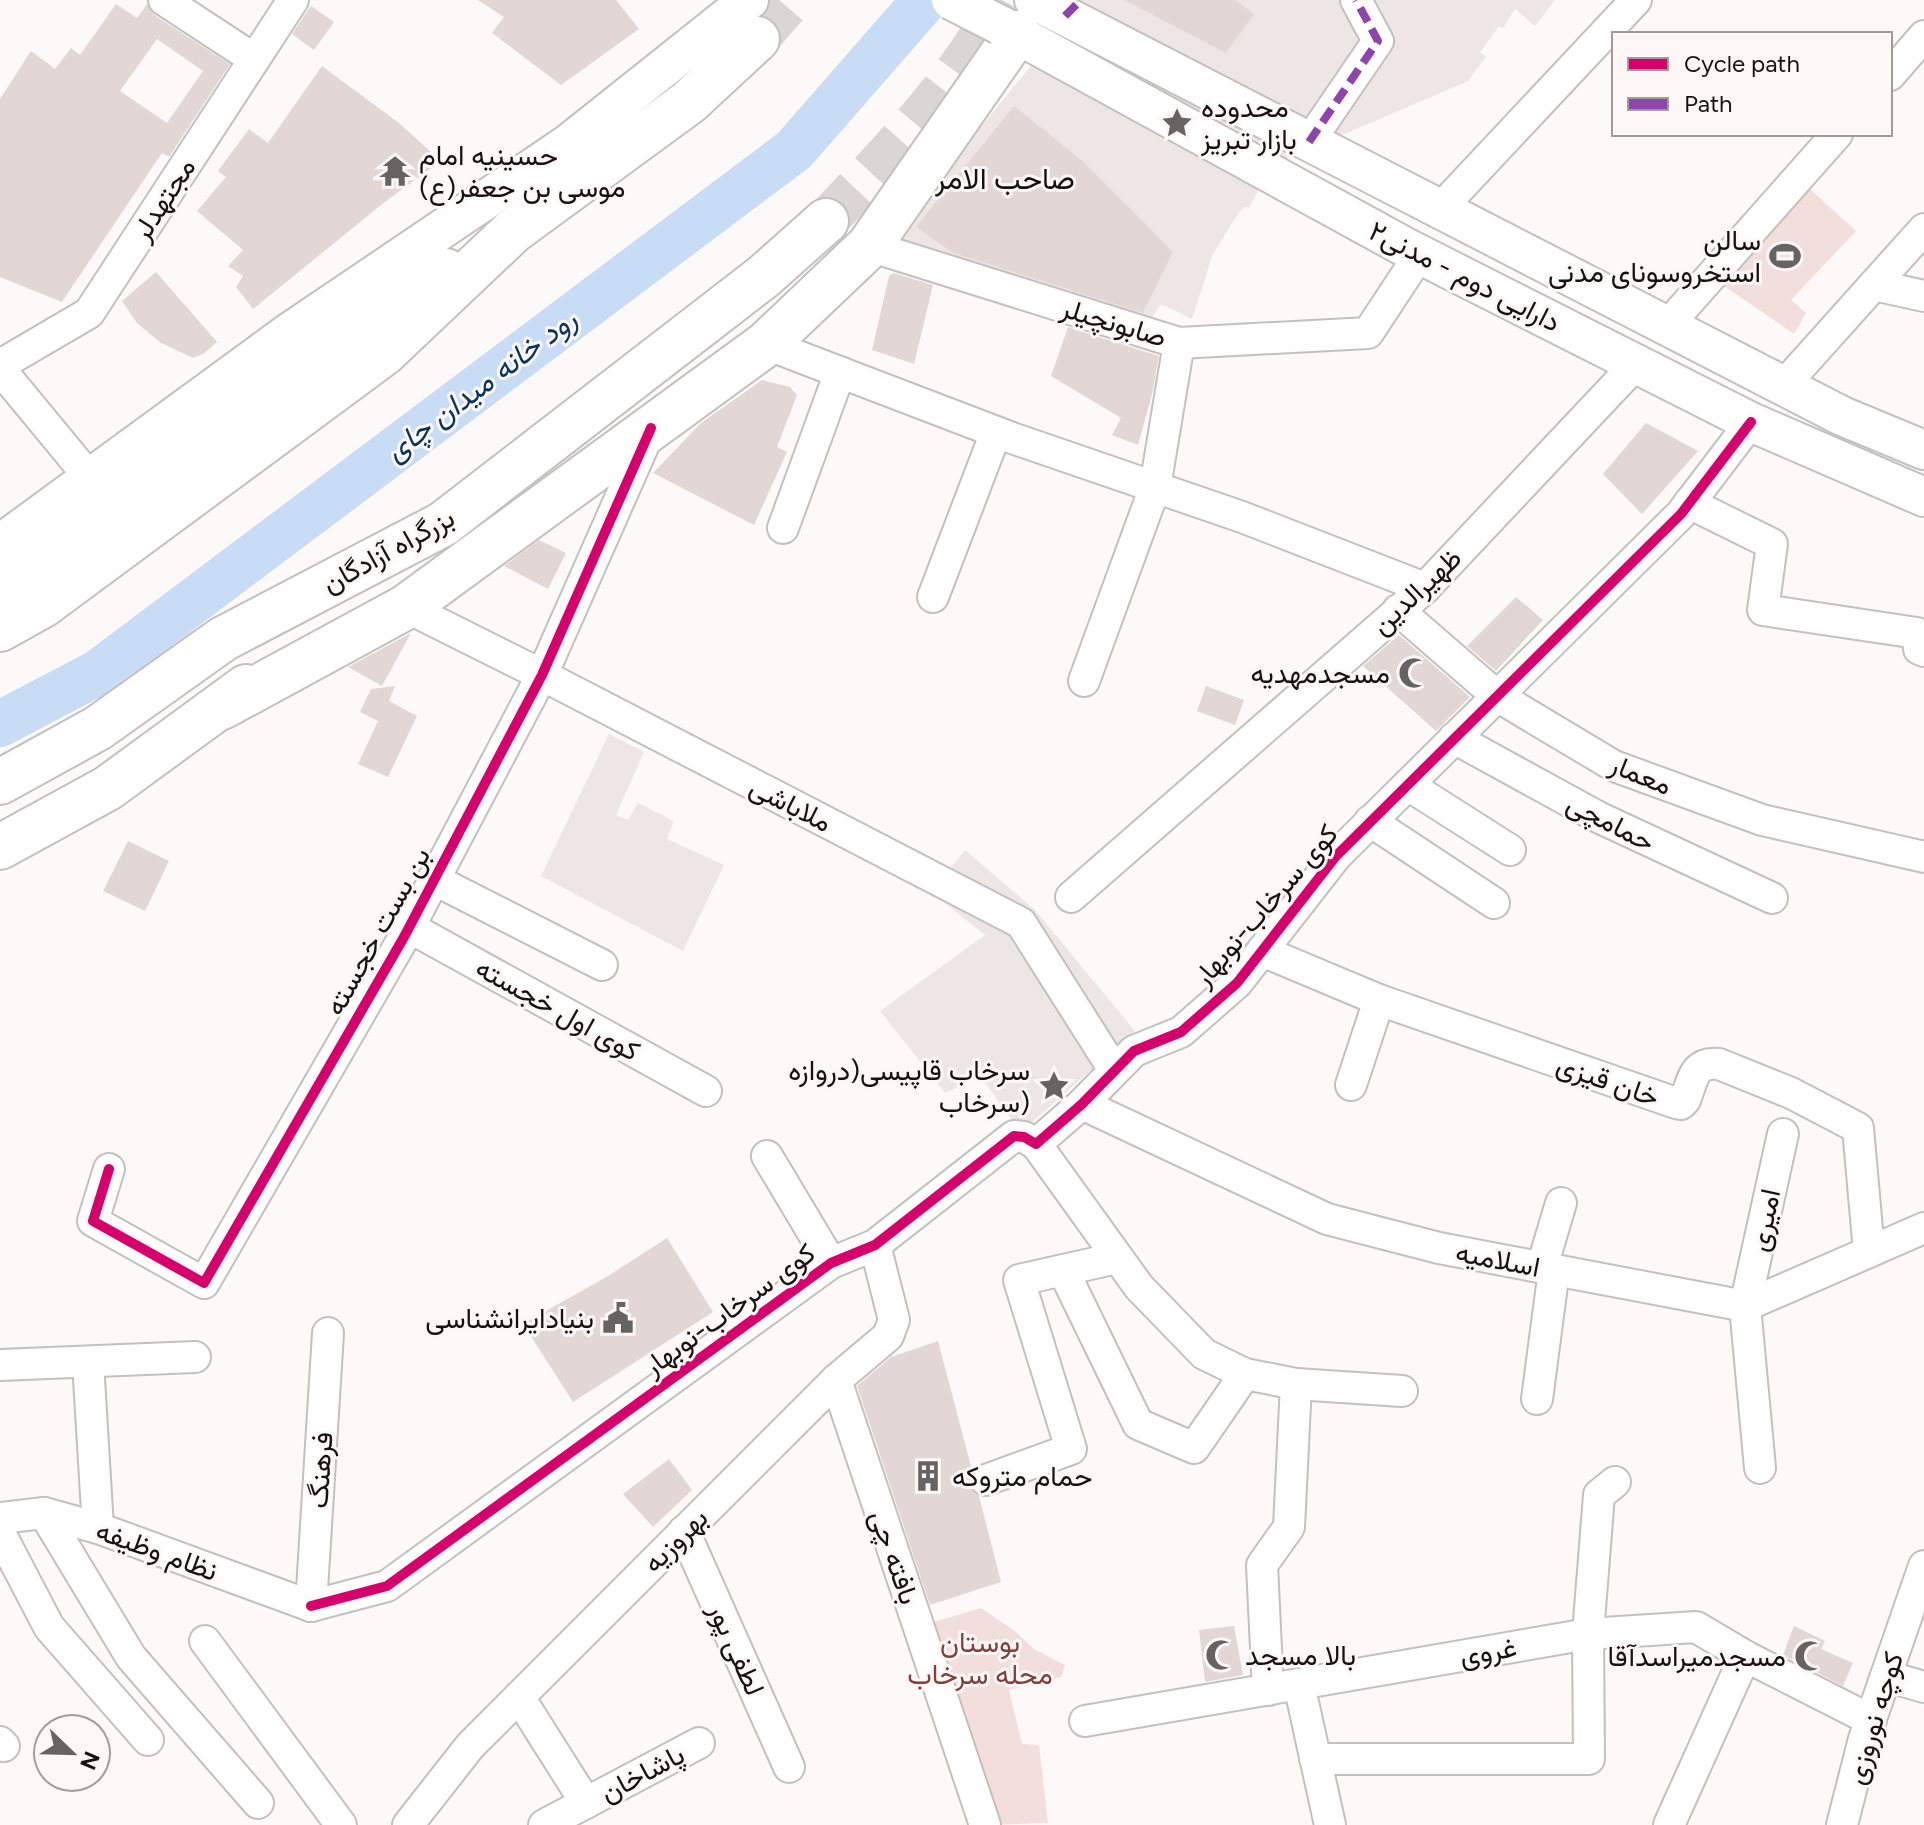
<svg xmlns="http://www.w3.org/2000/svg" width="1924" height="1825" viewBox="0 0 1924 1825" font-family="Figtree,Vazirmatn,sans-serif">
<style>
.built{fill:#eee6e5}
.green{fill:#f2dedb}
.lines{fill:none;stroke-linecap:round;stroke-linejoin:round}
.river{stroke:#c8dcf5;stroke-width:46}
.building{fill:#e3d7d6;fill-rule:evenodd}
.highway-tunnel{stroke:#dad6d6;stroke-width:44;stroke-dasharray:44 22;stroke-linecap:butt}
.minor-casing{stroke:#c4c0bf;stroke-width:34}
.major-casing{stroke:#c4c0bf;stroke-width:42}
.highway-casing{stroke:#c4c0bf;stroke-width:48}
.minor{stroke:#fffefe;stroke-width:30}
.major{stroke:#fffefe;stroke-width:38}
.highway{stroke:#fffefe;stroke-width:44}
.major-bridge-casing{stroke:#c4c0bf;stroke-width:42;stroke-linecap:butt}
.major-bridge{stroke:#fffefe;stroke-width:38}
.quiet{stroke:#8e44ad;stroke-width:8;stroke-dasharray:16 8;stroke-linecap:butt}
.cycleway-casing{stroke:#fdf8f7;stroke-width:15}
.cycleway{stroke:#d6006c;stroke-width:10}
.labels{text-anchor:middle;stroke-width:6;stroke-linejoin:round;paint-order:stroke}
.poi-label{font-size:28px;fill:#171212;stroke:#fdf8f7;text-anchor:end}
.street-label{font-size:28px;fill:#171212;stroke:#fdf8f7}
.park-label{font-size:28px;fill:#81403b;stroke:#fdf8f7}
.neighbourhood-label{font-size:30px;fill:#171212;stroke:#fdf8f7}
.water-label{font-size:30px;font-style:italic;fill:#08325f;stroke:#fdf8f7}
</style>
<rect width="100%" height="100%" fill="#fcf9f8"/>
<g class="built">
<path d="M1047 0H1555L1535 26 1515 9 1503 28 1499 26 1480 52 1486 57 1468 81 1272 165 1249 208 1245 207 1239 212 1213 254 1192 319 1161 304 1150 320 883 246 1039 56 1023 43Z"/>
<path d="M609 734 644 752 616 815 628 820 638 803 674 821 667 839 724 865 683 951 541 876Z"/>
<path d="M965 850 1035 910 1135 1031 1021 1132 980 1076 945 1093 880 1011 985 935 931 892Z"/>
</g>
<g class="green">
<path d="M1801 181 1856 231 1791 300 1806 313 1794 334 1717 281Z"/>
<path d="M981 1608 1015 1631 1034 1649 1065 1665 1061 1677 1009 1690 1022 1744 1039 1745 1048 1823 985 1825 924 1625Z"/>
</g>
<g class="lines">
<path class="river" d="M0 724 99 672 794 150 925 0"/>
</g>
<g class="building">
<path d="M478 0H616L639 29 561 85 492 33 504 17Z"/>
<path d="M1124 0H1235L1254 14 1226 53Z"/>
<path d="M116 4 137 18 147 4 154 15 230 64 169 157 162 153 62 302 0 277V99L31 51 55 69 71 48 80 55ZM157 39 203 71 167 123 120 91Z"/>
<path d="M311 6 334 22 314 50 292 34Z"/>
<path d="M322 66 399 123 441 161 386 201 253 309 236 287 243 276 228 266 243 250 197 211 226 177 218 171 249 129 268 143Z"/>
<path d="M1014 106 1085 163 1173 252 1143 313 953 253 916 227Z"/>
<path d="M156 272 217 342 203 354 193 358 161 343 137 323 122 301Z"/>
<path d="M894 273 933 285 914 364 872 350 889 276Z"/>
<path d="M1068 327 1159 356 1152 395 1138 445 1112 435 1121 418 1051 376Z"/>
<path d="M762 380 790 387 797 395 777 447 787 452 754 525 653 473 701 423Z"/>
<path d="M1646 423 1698 451 1642 514 1603 474Z"/>
<path d="M539 540 566 553 548 589 504 566Z"/>
<path d="M1516 597 1543 620 1496 671 1467 646Z"/>
<path d="M411 633 382 686 348 667Z"/>
<path d="M1399 635 1470 697 1436 731 1363 666Z"/>
<path d="M395 686 389 701 417 716 388 777 358 764 378 721 360 712 371 689Z"/>
<path d="M1206 686 1244 700 1235 725 1197 711Z"/>
<path d="M128 841 169 861 145 911 103 891Z"/>
<path d="M667 1238 713 1312 573 1402 523 1324 608 1276Z"/>
<path d="M938 1341 972 1470 969 1485 979 1496 1001 1582 930 1605 857 1386 891 1357Z"/>
<path d="M669 1459 692 1490 653 1527 623 1494Z"/>
<path d="M1234 1626 1243 1675 1205 1682 1199 1630Z"/>
<path d="M1794 1626 1825 1641 1821 1649 1853 1663 1843 1686 1783 1655Z"/>
</g>
<g class="lines">
<g class="highway-tunnel">
<path d="M757 39 791 0"/>
<path d="M826 221C890 153 958 84 1002 0"/>
</g>
<defs>
<g id="minor">
<path d="M164 0 254 59"/>
<path d="M1890 75 1924 36"/>
<path d="M1309 142 1378 41 1356 0"/>
<path d="M1439 210 1636 0"/>
<path d="M869 246 1179 343 1368 333 1420 254"/>
<path d="M1874 285 1924 296"/>
<path d="M1667 326 1837 134"/>
<path d="M766 344 1012 438 1242 517 1425 588"/>
<path d="M0 365 89 313 293 0"/>
<path d="M0 369 90 478"/>
<path d="M1784 385 1924 229"/>
<path d="M1689 503 1772 544 1763 610 1917 633 1919 649 1924 651"/>
<path d="M783 528 840 372"/>
<path d="M933 597 996 432"/>
<path d="M406 607 542 675 1021 923 1114 1070"/>
<path d="M1398 610 1497 696 1614 766 1762 820 1924 857"/>
<path d="M1084 681 1155 487 1179 343"/>
<path d="M1454 738 1598 817 1772 898"/>
<path d="M1408 785 1510 850"/>
<path d="M1370 821 1494 903"/>
<path d="M433 879 602 965"/>
<path d="M1071 897 1425 588 1636 364"/>
<path d="M409 927 706 1091"/>
<path d="M1262 951 1379 1000 1676 1103 1681 1104 1685 1100C1693 1080 1693 1061 1719 1064L1791 1093 1858 1128 1869 1252"/>
<path d="M1351 1085 1379 1000"/>
<path d="M1082 1104 1327 1219 1439 1248 1745 1306 1924 1228"/>
<path d="M1036 1144 1139 1287 1204 1354 1245 1374 1296 1384 1289 1527 1262 1565 1268 1690"/>
<path d="M767 1156 831 1263"/>
<path d="M109 1169 93 1221 204 1283 404 937 542 675 649 433"/>
<path d="M1542 1267 1561 1203"/>
<path d="M1063 1270 1138 1424 1194 1448 1245 1374"/>
<path d="M88 1362 98 1528"/>
<path d="M0 1365 195 1357"/>
<path d="M836 1380 985 1825"/>
<path d="M1296 1384 1402 1391"/>
<path d="M1537 1399 1554 1270"/>
<path d="M1760 1468 1745 1306 1783 1134"/>
<path d="M986 1480 1071 1449 1019 1280 1117 1258"/>
<path d="M44 1513 131 1657 258 1803"/>
<path d="M0 1518 44 1513 98 1528 311 1606"/>
<path d="M684 1531 789 1767"/>
<path d="M0 1533 49 1627 148 1740"/>
<path d="M311 1606 387 1586 831 1263 875 1245 1014 1136 1024 1137 1036 1144 1082 1104 1134 1051 1181 1032 1237 983 1336 856 1681 514 1751 422"/>
<path d="M311 1606 328 1333"/>
<path d="M205 1641 341 1825"/>
<path d="M1886 1676 1924 1687"/>
<path d="M1299 1684 1330 1825"/>
<path d="M519 1697 586 1803"/>
<path d="M1085 1721 1588 1634 1696 1627 1745 1656 1871 1720"/>
<path d="M0 1742 4 1746"/>
<path d="M1315 1759H1589L1588 1634 1599 1495 1615 1482"/>
<path d="M408 1825 470 1746 836 1380 888 1336 894 1320 875 1245"/>
<path d="M544 1825 699 1743"/>
<path d="M1669 1825 1745 1656"/>
<path d="M1842 1825 1864 1739 1924 1566"/>
</g>
<g id="major">
<path d="M1034 0 1842 416 1924 450"/>
<path d="M1000 25 1405 247 1751 422 1924 497"/>
<path d="M0 544 287 334 568 144 749 0"/>
</g>
<g id="highway">
<path d="M0 584 20 573 371 315 446 271"/>
<path d="M0 629 43 605 384 353 513 231 689 102 757 39"/>
<path d="M222 707 406 607 766 344 869 246 1017 33"/>
<path d="M0 782 98 728 223 639 443 524 763 277 826 221"/>
<path d="M0 847 108 788 246 687"/>
</g>
</defs>
<use href="#minor" class="minor-casing"/>
<use href="#major" class="major-casing"/>
<use href="#highway" class="highway-casing"/>
<use href="#minor" class="minor"/>
<use href="#major" class="major"/>
<use href="#highway" class="highway"/>
<defs>
<path id="major-bridge" d="M951 0 1000 25"/>
</defs>
<use href="#major-bridge" class="major-bridge-casing"/>
<use href="#major-bridge" class="major-bridge"/>
<g class="quiet">
<path d="M1065 16 1081 0"/>
<path d="M1309 142 1378 41 1356 0"/>
</g>
<defs>
<g id="cycleway">
<path d="M109 1169 93 1221 204 1283 404 937 542 675 651 428"/>
<path d="M311 1606 387 1586 831 1263 875 1245 1014 1136 1024 1137 1036 1144 1082 1104 1134 1051 1181 1032 1237 983 1336 856 1681 514 1751 422"/>
</g>
</defs>
<use href="#cycleway" class="cycleway-casing"/>
<use href="#cycleway" class="cycleway"/>
</g>
<defs>
<symbol id="sight-bare" viewBox="-9 -9 18 18"><path d="M0-6L1.8-2.2L6-1.7L2.9 1.2L3.7 5.4L0 3.3L-3.7 5.4L-2.9 1.2L-6-1.7L-1.8-2.2Z" fill="#676362" stroke="#fdf8f7" stroke-width="2.5" paint-order="stroke"/></symbol>
<symbol id="temple-bare" viewBox="-9 -9 18 18"><path d="M0-6L5-2H3V0L6.5 2.5H4V6H1.5V3h-3V6H-4V2.5H-6.5L-3 0V-2H-5Z" fill="#676362" stroke="#fdf8f7" stroke-width="2.5" paint-order="stroke"/></symbol>
<symbol id="stadium-bare" viewBox="-9 -9 18 18"><path d="M0-5a6.5 5 0 1 0 0 10a6.5 5 0 1 0 0-10ZM-3.5-1.8h7v3.6h-7Z" fill="#676362" stroke="#fdf8f7" stroke-width="2.5" paint-order="stroke"/></symbol>
<symbol id="mosque-bare" viewBox="-9 -9 18 18"><path d="M3.5-4.9A6 6 0 1 0 3.5 4.9A5 5 0 1 1 3.5-4.9Z" fill="#676362" stroke="#fdf8f7" stroke-width="2.5" paint-order="stroke"/></symbol>
<symbol id="civic-bare" viewBox="-9 -9 18 18"><path d="M-.6-6.5H3V-4.5H.6V-3L4-1V1h2V6H-6V1h2V-1L-.6-3ZM-1.2 2.5V6h2.4V2.5Z" fill="#676362" stroke="#fdf8f7" stroke-width="2.5" paint-order="stroke"/></symbol>
<symbol id="building-bare" viewBox="-9 -9 18 18"><path d="M-4-6H4V6H1V3H-1V6H-4ZM-2.5-4.3h1.7v1.8h-1.7ZM.8-4.3h1.7v1.8H.8ZM-2.5-1h1.7V.8h-1.7ZM.8-1h1.7V.8H.8Z" fill="#676362" stroke="#fdf8f7" stroke-width="2.5" paint-order="stroke"/></symbol>
</defs>
<g fill-rule="evenodd">
<use href="#sight-bare" x="1155" y="101" width="44" height="44"/>
<use href="#temple-bare" x="373" y="149" width="44" height="44"/>
<use href="#stadium-bare" x="1763" y="234" width="44" height="44"/>
<use href="#mosque-bare" x="1392" y="651" width="44" height="44"/>
<use href="#sight-bare" x="1032" y="1064" width="44" height="44"/>
<use href="#civic-bare" x="596" y="1296" width="44" height="44"/>
<use href="#building-bare" x="906" y="1454" width="44" height="44"/>
<use href="#mosque-bare" x="1199" y="1633" width="44" height="44"/>
<use href="#mosque-bare" x="1788" y="1634" width="44" height="44"/>
</g>
<g class="labels">
<g class="poi-label">
<text x="1201" y="117" text-anchor="start">محدوده<tspan x="1201" dy="32">بازار تبریز</tspan></text>
<text x="419" y="165" text-anchor="start">حسینیه امام<tspan x="419" dy="32">موسی بن جعفر(ع)</tspan></text>
<text x="1761" y="250">سالن<tspan x="1761" dy="32">استخروسونای مدنی</tspan></text>
<text x="1390" y="683">مسجدمهدیه</text>
<text x="1030" y="1080">سرخاب قاپیسی(دروازه<tspan x="1030" dy="32">سرخاب)</tspan></text>
<text x="594" y="1328">بنیادایرانشناسی</text>
<text x="952" y="1486" text-anchor="start">حمام متروکه</text>
<text x="1245" y="1665" text-anchor="start">بالا مسجد</text>
<text x="1786" y="1666">مسجدمیراسدآقا</text>
</g>
<g class="street-label">
<text transform="translate(163 199) rotate(-57)" y="10">مجتهدلر</text>
<text transform="translate(1465 276) rotate(27)" y="10">دارایی دوم - مدنی۲</text>
<text transform="translate(1114 322) rotate(17)" y="10">صابونچیلر</text>
<text transform="translate(388 550) rotate(-29)" y="10">بزرگراه آزادگان</text>
<text transform="translate(1416 591) rotate(-43)" y="10">ظهیرالدین</text>
<text transform="translate(1641 774) rotate(22)" y="10">معمار</text>
<text transform="translate(791 804) rotate(27)" y="10">ملاباشی</text>
<text transform="translate(1611 822) rotate(27)" y="10">حمامچی</text>
<text transform="translate(1265 905) rotate(-49)" y="10">کوی سرخاب-نوبهار</text>
<text transform="translate(377 931) rotate(-61)" y="10">بن بست خجسته</text>
<text transform="translate(558 1009) rotate(29)" y="10">کوی اول خجسته</text>
<text transform="translate(1608 1080) rotate(19)" y="10">خان قیزی</text>
<text transform="translate(1764 1220) rotate(-78)" y="10">امیری</text>
<text transform="translate(1498 1259) rotate(11)" y="10">اسلامیه</text>
<text transform="translate(729 1309) rotate(-36)" y="10">کوی سرخاب-نوبهار</text>
<text transform="translate(320 1470) rotate(-86)" y="10">فرهنگ</text>
<text transform="translate(675 1540) rotate(-45)" y="10">بهروزیه</text>
<text transform="translate(157 1550) rotate(20)" y="10">نظام وظیفه</text>
<text transform="translate(895 1557) rotate(71)" y="10">بافته چی</text>
<text transform="translate(737 1649) rotate(66)" y="10">لطفی پور</text>
<text transform="translate(1488 1651) rotate(-10)" y="10">غروی</text>
<text transform="translate(1874 1718) rotate(-73)" y="10">کوچه نوروزی</text>
<text transform="translate(642 1773) rotate(-28)" y="10">پاشاخان</text>
</g>
<g class="park-label">
<text x="980" y="1652">بوستان<tspan x="980" dy="32">محله سرخاب</tspan></text>
</g>
<g class="neighbourhood-label">
<text x="1005" y="189">صاحب الامر</text>
</g>
<g class="water-label">
<text transform="translate(481 385) rotate(-37)" y="10">رود خانه میدان چای</text>
</g>
</g>
<rect x="1612" y="32" width="280" height="104" fill="#fdf8f7" stroke="#a19c9b" stroke-width="2"/>
<rect x="1628" y="58" width="40" height="12" fill="#d6006c" stroke="#a19c9b" stroke-width="2"/>
<text x="1684" y="72" font-size="24" fill="#171212">Cycle path</text>
<rect x="1628" y="98" width="40" height="12" fill="#8e44ad" stroke="#a19c9b" stroke-width="2"/>
<text x="1684" y="112" font-size="24" fill="#171212">Path</text>
<g transform="translate(72 1753) rotate(113)"><circle r="38" fill="#fdf8f7" stroke="#a19c9b" stroke-width="2"/>
<path d="M0-6L14 30L0 20L-14 30Z" fill="#676362"/>
<text y="-12" font-size="22" font-weight="bold" text-anchor="middle" fill="#171212">N</text>
</g>
</svg>
